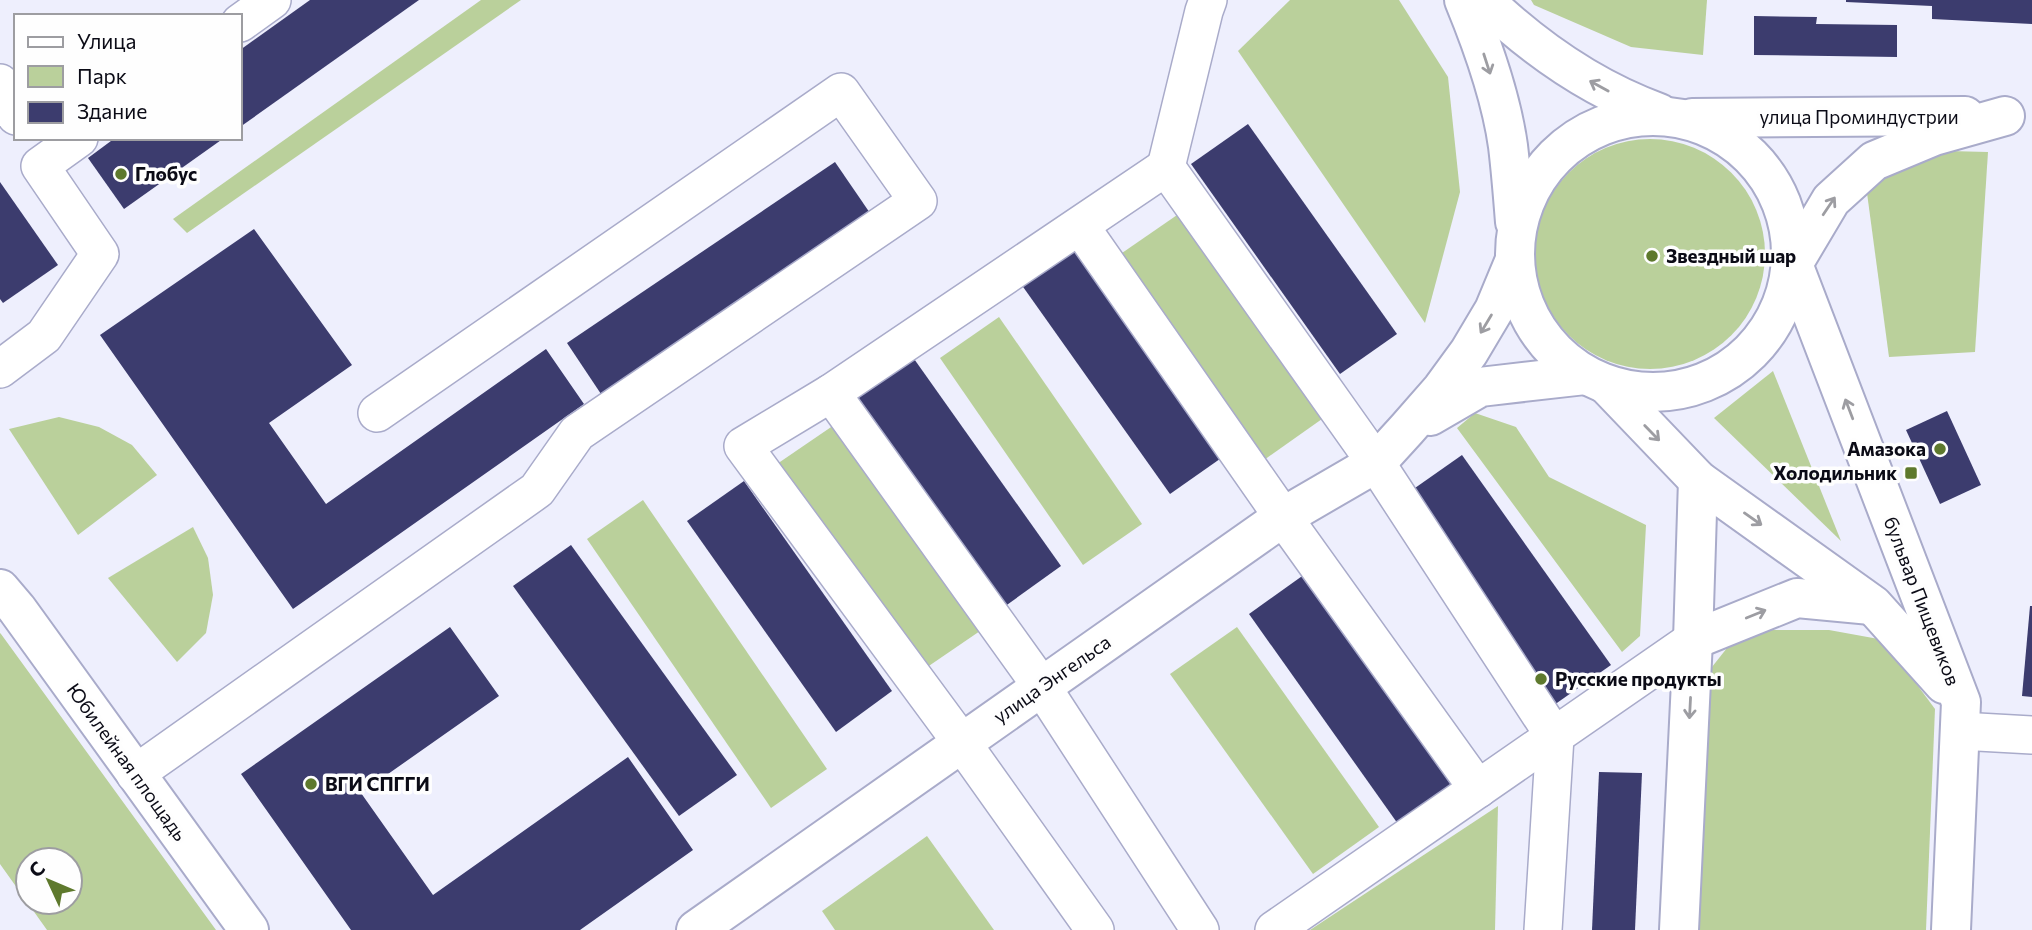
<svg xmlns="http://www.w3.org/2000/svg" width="2032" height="930" viewBox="0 0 2032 930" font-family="Commissioner,sans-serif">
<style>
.green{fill:#bad09b;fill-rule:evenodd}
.building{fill:#3c3c6e}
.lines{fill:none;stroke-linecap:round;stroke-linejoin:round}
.minor-casing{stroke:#a9abca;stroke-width:40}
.major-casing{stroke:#a9abca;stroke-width:42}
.minor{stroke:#fff;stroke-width:37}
.major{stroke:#fff;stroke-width:38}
.oneway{stroke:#9d9da2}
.poi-dot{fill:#5e792d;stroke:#fefefe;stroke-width:2.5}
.labels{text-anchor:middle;stroke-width:7;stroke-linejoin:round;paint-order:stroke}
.street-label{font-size:19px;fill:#0b0b16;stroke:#fefefe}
.poi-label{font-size:19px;font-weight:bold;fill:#0b0b16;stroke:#fefefe;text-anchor:start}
</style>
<rect width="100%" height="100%" fill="#eeeffd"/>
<g class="green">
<path d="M481 0H521L187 233 173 219Z"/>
<path d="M1290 0H1399L1448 77 1460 192 1425 323 1238 51Z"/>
<path d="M1531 0H1707L1703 55 1631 47 1534 5Z"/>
<circle cx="1650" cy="254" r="115"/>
<path d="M1909 150 1988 152 1975 352 1889 357 1867 193Z"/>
<path d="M1180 213 1322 419 1264 460 1122 253Z"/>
<path d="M999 317 1142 524 1083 565 940 358Z"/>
<path d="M1773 371 1841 541 1714 418Z"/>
<path d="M1475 413 1516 427 1549 477 1646 525 1640 636 1622 652 1457 428Z"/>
<path d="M59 417 99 427 132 445 157 475 78 535 9 429Z"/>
<path d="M837 423 980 631 920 672 777 464Z"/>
<path d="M643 500 827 769 771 808 587 539Z"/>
<path d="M193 527 208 558 213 595 206 633 177 662 108 578Z"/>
<path d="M1237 627 1379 827 1313 874 1170 674Z"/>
<path d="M1757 630H1829L1884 640 1935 709 1926 930H1695L1708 672 1727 648Z"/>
<path d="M0 633 1 634 216 930H47L0 864ZM28 860H70V902H28Z"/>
<path d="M1498 806 1495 930H1310Z"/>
<path d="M927 836 994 930H835L822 911Z"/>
</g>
<g class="building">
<path d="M310 0H419L240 127V50Z"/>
<path d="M1846 0H2032V24L1932 19V6L1846 2Z"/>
<path d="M1754 16 1817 17 1816 24 1897 25V57L1754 55Z"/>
<path d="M1248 124 1397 334 1340 374 1191 164Z"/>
<path d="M115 138H224L124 209 88 158Z"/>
<path d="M835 162 872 216 603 397 567 343Z"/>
<path d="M0 182 58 265 3 303 0 299Z"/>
<path d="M254 229 352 365 269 423 326 504 546 349 584 404 293 609 100 335Z"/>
<path d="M1078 244 1227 454 1170 494 1021 284Z"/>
<path d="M912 356 1061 566 1004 607 855 396Z"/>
<path d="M1947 411 1981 485 1940 504 1906 430Z"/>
<path d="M1462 455 1611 665 1554 705 1405 495Z"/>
<path d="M744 481 892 691 836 732 687 521Z"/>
<path d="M571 545 737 775 679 816 513 586Z"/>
<path d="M1305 574 1454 784 1398 824 1249 614Z"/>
<path d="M2030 606H2032V697L2022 696Z"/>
<path d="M450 627 499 696 361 793 433 895 628 757 693 850 580 930H351L241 774Z"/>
<path d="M1599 772 1642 773 1635 930H1592Z"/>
</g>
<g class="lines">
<defs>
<g id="minor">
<path d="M240 23 272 0"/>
<path d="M0 83 16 116"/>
<path d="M1166 167 1204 11 1208 0"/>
<path d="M1080 226 1283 517 1478 789"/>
<path d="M0 369 44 336 100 254 40 166 79 138"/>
<path d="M831 393 1042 687 1200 930"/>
<path d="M1960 731 2032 735"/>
<path d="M135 774 537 490 577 433 918 201 841 92 377 413"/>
<path d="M1095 930 962 743 743 446 831 393 1166 167 1376 463 1555 737 1543 930"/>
<path d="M1274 930 1693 640"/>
</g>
<g id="major">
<path d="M1464 0C1483 46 1501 96 1508 146 1511 171 1513 196 1515 222"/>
<path d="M1484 0C1534 48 1593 89 1659 113"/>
<circle cx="1653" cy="254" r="138"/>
<path d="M1692 118 1965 116"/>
<path d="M1607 385 1698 480 1873 605 1944 684"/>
<path d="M1430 416 1480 387 1585 375"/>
<path d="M0 589 17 609 249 930"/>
<path d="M1693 640 1797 598 1871 605"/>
<path d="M696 930 1283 517 1376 463 1407 429 1442 389 1469 352 1494 310 1514 262"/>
<path d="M1679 930 1693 640 1698 480"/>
<path d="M1951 930 1961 702 1793 264 1831 200 1874 161 1934 136 2005 116"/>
</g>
</defs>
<use href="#minor" class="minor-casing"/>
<use href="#major" class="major-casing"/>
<use href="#minor" class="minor"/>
<use href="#major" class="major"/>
</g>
<defs><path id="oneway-shaft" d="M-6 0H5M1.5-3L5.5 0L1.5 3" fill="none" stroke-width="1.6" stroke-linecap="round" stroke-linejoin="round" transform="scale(1.75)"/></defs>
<g class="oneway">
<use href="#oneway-shaft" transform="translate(1487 64) rotate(72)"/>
<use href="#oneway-shaft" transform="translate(1599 86) rotate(-151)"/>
<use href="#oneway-shaft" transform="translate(1829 206) rotate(-56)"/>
<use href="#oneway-shaft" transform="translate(1486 324) rotate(121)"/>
<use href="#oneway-shaft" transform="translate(1849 409) rotate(-111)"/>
<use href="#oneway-shaft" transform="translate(1652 433) rotate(46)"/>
<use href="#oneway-shaft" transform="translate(1753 519) rotate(35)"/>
<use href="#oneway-shaft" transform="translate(1756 614) rotate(-22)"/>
<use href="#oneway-shaft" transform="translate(1690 708) rotate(93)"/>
</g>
<g class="poi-dot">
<circle cx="121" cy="174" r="7"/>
<circle cx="1652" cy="256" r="7"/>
<circle cx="1940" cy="449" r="7"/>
<rect x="1904" y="466" width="14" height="14" rx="3.5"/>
<circle cx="1541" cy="679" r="7"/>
<circle cx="311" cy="784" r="7"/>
</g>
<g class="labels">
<g class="street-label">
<text x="1859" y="124">улица Проминдустрии</text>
<text transform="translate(1922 601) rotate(69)" y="7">бульвар Пищевиков</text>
<text transform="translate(1052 679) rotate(-35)" y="7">улица Энгельса</text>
<text transform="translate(127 762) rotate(54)" y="7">Юбилейная площадь</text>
</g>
<g class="poi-label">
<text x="135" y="181">Глобус</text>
<text x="1666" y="263">Звездный шар</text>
<text x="1926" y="456" text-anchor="end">Амазока</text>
<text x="1897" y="480" text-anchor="end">Холодильник</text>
<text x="1555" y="686">Русские продукты</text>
<text x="325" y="791">ВГИ СПГГИ</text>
</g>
</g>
<rect x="14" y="14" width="228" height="126" fill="#fefefe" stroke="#9d9da1" stroke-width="2"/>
<rect x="28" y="37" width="35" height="10" fill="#ffffff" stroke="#9d9da1" stroke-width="2"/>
<text x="77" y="49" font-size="21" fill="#0b0b16">Улица</text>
<rect x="28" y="66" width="35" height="21" fill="#bad09b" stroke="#9d9da1" stroke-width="2"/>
<text x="77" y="84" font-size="21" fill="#0b0b16">Парк</text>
<rect x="28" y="102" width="35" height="21" fill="#3c3c6e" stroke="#9d9da1" stroke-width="2"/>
<text x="77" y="119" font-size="21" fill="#0b0b16">Здание</text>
<g transform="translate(49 881) rotate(314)"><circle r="33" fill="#fefefe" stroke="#9d9da1" stroke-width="2"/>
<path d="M0-5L12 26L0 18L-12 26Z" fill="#5e792d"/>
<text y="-10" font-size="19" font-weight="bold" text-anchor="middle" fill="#0b0b16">С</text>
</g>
</svg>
